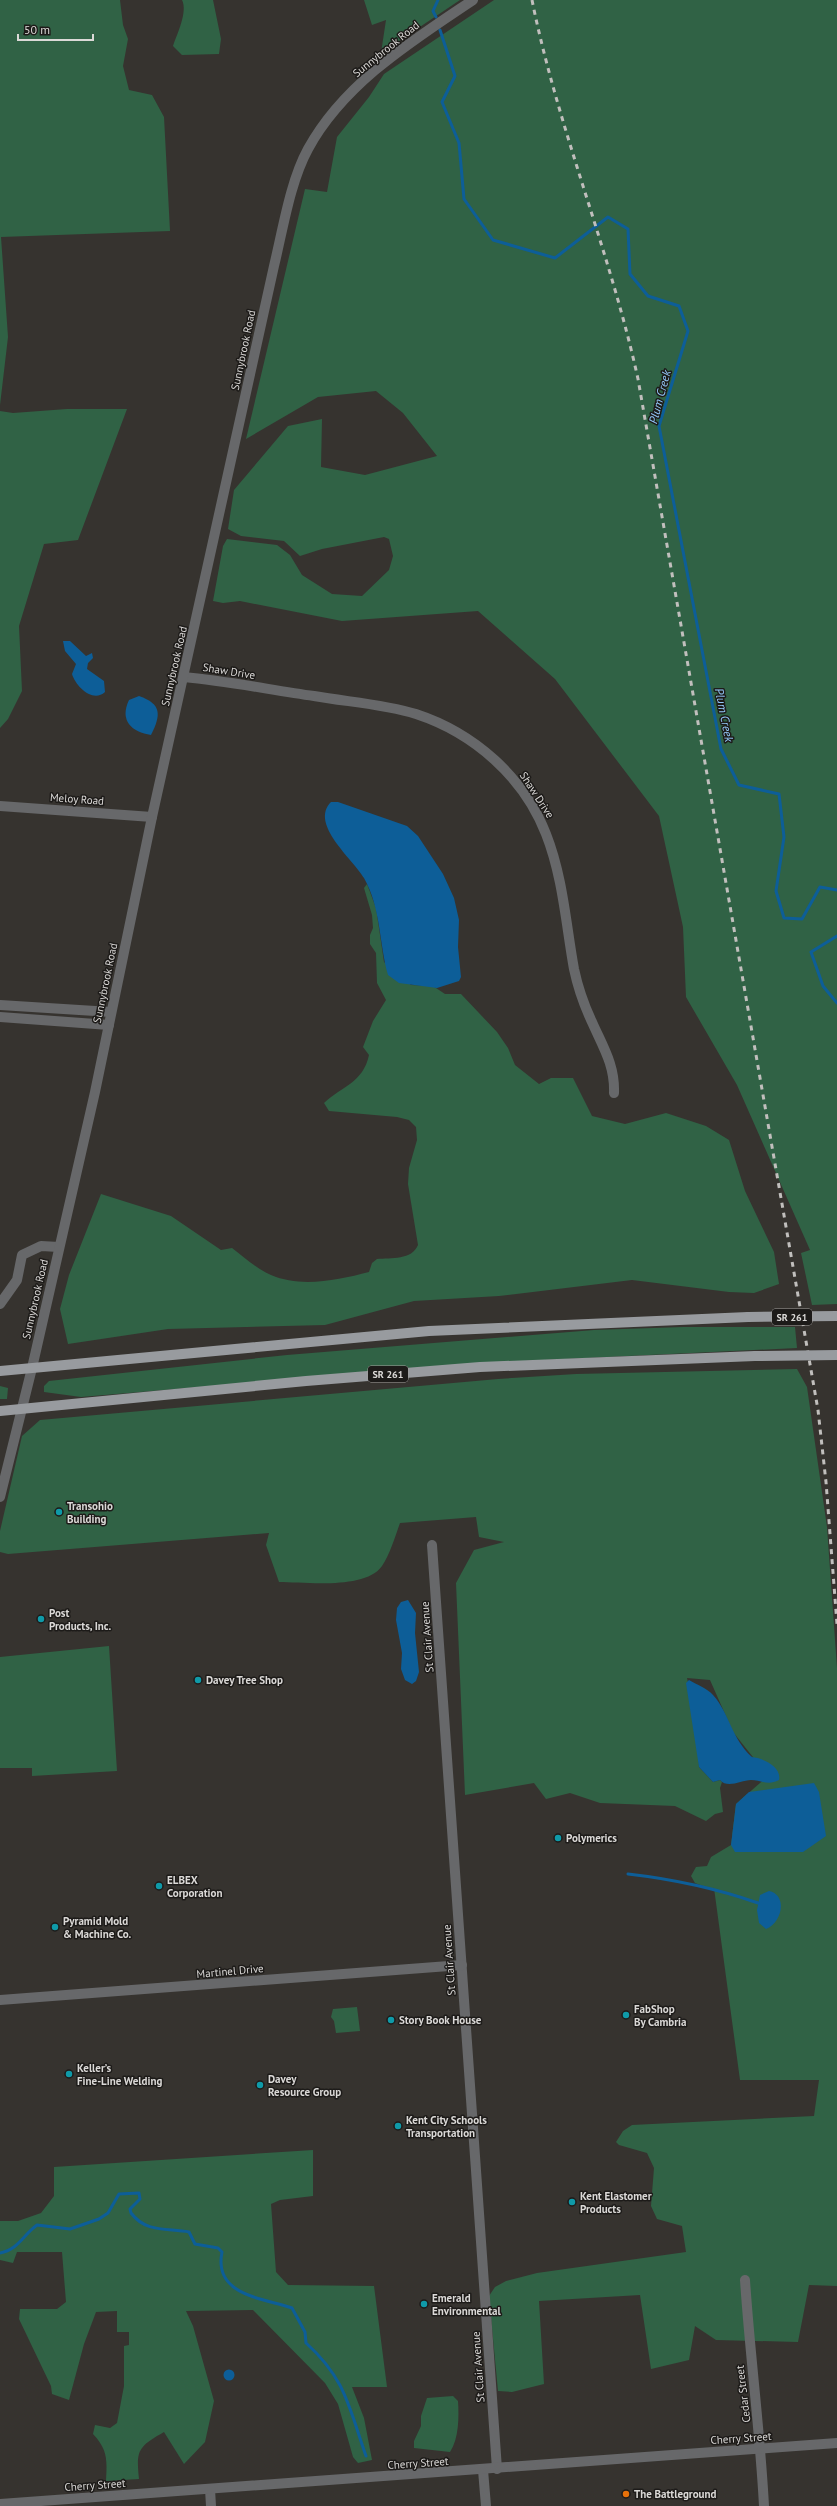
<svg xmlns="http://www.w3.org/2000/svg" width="837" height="2506" viewBox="0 0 837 2506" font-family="'PT Sans',sans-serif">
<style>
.green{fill:#306245}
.water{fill:#0d5e98}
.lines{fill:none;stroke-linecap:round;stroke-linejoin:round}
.stream{stroke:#0d5e98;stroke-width:3}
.minor{stroke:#67686a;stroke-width:10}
.tertiary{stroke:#67686a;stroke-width:10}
.primary{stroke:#989b9f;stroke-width:10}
.rail{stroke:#c1bfbd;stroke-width:3;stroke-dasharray:5 5;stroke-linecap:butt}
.primary-bridge{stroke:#989b9f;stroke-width:10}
.culture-dot{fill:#0f9aa8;stroke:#1d1b19;stroke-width:1.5}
.food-dot{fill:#e8710a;stroke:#1d1b19;stroke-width:1.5}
.labels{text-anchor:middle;stroke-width:3;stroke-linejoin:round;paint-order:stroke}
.shield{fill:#1d1b19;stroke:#a2a09e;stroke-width:1}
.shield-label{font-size:10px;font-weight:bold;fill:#dbd9d7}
.street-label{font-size:11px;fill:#dbd9d7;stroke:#1d1b19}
.poi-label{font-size:11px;font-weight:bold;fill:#dbd9d7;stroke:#1d1b19;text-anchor:start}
.water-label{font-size:12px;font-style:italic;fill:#93c7f8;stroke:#1d1b19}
</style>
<rect width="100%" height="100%" fill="#36332f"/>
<g class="green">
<path d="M0 0H120L123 25 128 39 123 66 129 90 152 95 164 117 170 231 1 237 8 337 0 405Z"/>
<path d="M182 0H213L221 39 219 54 182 55 173 46C177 34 188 12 182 0Z"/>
<path d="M364 0H460L381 53 386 20 372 25Z"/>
<path d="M494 0H837V1304L812 1305 801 1253 810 1250 737 1085 686 997 683 927 659 816 555 679 478 611 342 621 240 601 223 603 213 601 223 546 227 539 277 545 290 555 302 575 332 594 362 596 389 570 393 556 389 539 384 537 322 549 300 556 284 541 241 536 228 529 234 490 288 426 322 419 321 467 365 475 437 456 403 413 376 391 318 397 246 439 305 189 327 192 337 137 369 97 384 74Z"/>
<path d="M67 409H127L78 540 44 544 19 626 22 691 8 719 0 728V411L13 413Z"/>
<path d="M367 884 376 908 384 962 411 985 433 986 445 994H461L497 1032 508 1048 515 1065 539 1084 551 1078H573L592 1116 625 1124 666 1113 706 1126 729 1140 745 1191 774 1252 779 1284 754 1293 729 1292 632 1280 499 1296 414 1301 325 1325 168 1329 68 1344 60 1309 69 1275 101 1194 171 1216 221 1250 232 1248C244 1257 257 1269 271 1275 301 1288 338 1280 369 1272L372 1263 377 1259C391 1258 412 1260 418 1245L408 1184 409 1168 417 1140 416 1127 409 1120 397 1117 329 1111 324 1103C342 1086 363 1083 369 1055L363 1047 373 1021 386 1000 377 983 376 953 370 944V935L373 928 372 915 364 888Z"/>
<path d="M683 1327H795L797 1348 483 1363 81 1397 44 1392V1386L49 1381 287 1355 594 1330Z"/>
<path d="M797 1369 807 1387 827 1527 837 1668V2286L809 2285 798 2342 716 2340 695 2326 689 2360 651 2369 640 2295 539 2301 544 2384 512 2392 498 2391 489 2296 495 2287 506 2281 537 2273 686 2252 682 2226 657 2219 651 2206 654 2168 647 2153 619 2145 616 2142 623 2131 632 2125 814 2116 819 2080H740L714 1888 711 1889 695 1883 691 1876 696 1867 707 1866 711 1857 731 1845 736 1804 768 1776 733 1732 710 1680 687 1678 698 1724 699 1767 713 1782 720 1780 722 1782 720 1788 723 1812 715 1814 706 1821 675 1806 600 1803 570 1793 546 1799 534 1783 465 1795 456 1583 474 1550 504 1542 479 1537 476 1517 400 1523C395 1537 390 1554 382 1566 365 1590 305 1582 279 1582L266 1545 269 1533 8 1554 0 1552V1531L22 1436 40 1420 498 1379 576 1374Z"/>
<path d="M0 1386 8 1388 7 1399H0Z"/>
<path d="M109 1646 117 1771 32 1776V1768H0V1657Z"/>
<path d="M357 2007 360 2031 336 2033 334 2021 331 2017 333 2009Z"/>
<path d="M313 2150V2196L280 2200 271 2204 276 2272 288 2285 374 2286 387 2387H352L364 2418 372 2460 358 2463 353 2457 338 2404 325 2383 253 2310 186 2311 193 2326 214 2401 205 2442 184 2464 164 2432C138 2447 136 2450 139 2479L106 2481C107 2460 108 2450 93 2434L95 2425 110 2428 117 2423 124 2386V2346L129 2345V2332H117V2311L96 2312 84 2344 69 2400 52 2394 51 2386 19 2319 20 2309H57L66 2302 62 2252H17L13 2263 0 2260V2221H18L41 2213 54 2196V2167Z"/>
<path d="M453 2396 458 2401C459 2417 459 2438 450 2452L414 2448V2441L421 2426V2416L427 2398Z"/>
</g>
<g class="water">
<path d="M63 641H70L86 656 92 653 93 658 88 663 87 669 104 681 105 692C93 703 76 687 72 674L76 664 65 651Z"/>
<path d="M139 696C162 704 161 715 151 735 132 732 119 721 129 700Z"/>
<path d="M331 802H338L407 826 418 836 443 874 454 898 459 920 458 947 461 977 459 981 437 988 399 983 388 975C379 943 381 908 364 878 353 859 309 824 331 802Z"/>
<path d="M408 1600 416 1613 415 1633 419 1672 416 1681 412 1684 405 1680 401 1669 402 1653 396 1620 397 1608 401 1602Z"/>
<path d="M689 1680C697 1685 707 1688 713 1695 730 1714 731 1738 752 1757 763 1758 782 1767 779 1780 768 1786 761 1780 751 1780 741 1780 728 1789 720 1780L713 1782 699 1767 686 1683Z"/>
<path d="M814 1783 819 1792 826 1836 803 1852H735L731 1845 736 1804 749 1792Z"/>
<path d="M769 1891C788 1895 782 1923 766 1929L759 1923 757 1910 760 1895Z"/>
<circle cx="229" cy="2375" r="5.5"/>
</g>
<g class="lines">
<g class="stream">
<path d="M436 17 433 11 438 0"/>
<path d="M440 30 455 76 442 102 459 143 464 199 493 240 555 258 608 217 628 229 630 274 648 296 679 306 688 331 659 426 721 749 739 785 779 794 784 837 776 891 784 918 802 919 820 887 837 890"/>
<path d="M837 936 811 952 823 986 837 1003"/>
<path d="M628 1874C672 1879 715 1888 758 1903"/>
<path d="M0 2253C18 2250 24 2234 37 2225L70 2229 99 2219 108 2213 119 2194 139 2193 140 2199 130 2209 131 2213C146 2233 167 2228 189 2232L195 2244 218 2248 222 2252C213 2296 264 2298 292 2308L305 2332 306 2343C346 2379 349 2408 366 2456"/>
</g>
<g class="minor">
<path d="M184 677C228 681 271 690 314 696 348 702 384 704 416 714 474 733 524 777 546 834 563 877 566 925 574 969 578 988 584 1005 592 1022 603 1047 615 1065 614 1093"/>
<path d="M0 1005 111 1012"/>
<path d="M0 1017 109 1025"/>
<path d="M0 1304 17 1280 22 1255 41 1246 59 1247"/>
<path d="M432 1545 497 2469"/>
<path d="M0 2000 462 1965"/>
<path d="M745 2280C750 2356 760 2430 764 2506"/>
<path d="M483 2470 486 2506"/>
<path d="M210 2489 211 2506"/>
</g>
<g class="tertiary">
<path d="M0 806 152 817"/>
<path d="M0 1497 32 1368 95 1092 152 817 274 266C283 229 290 182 308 149 344 83 412 41 473 0"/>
<path d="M0 2504 837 2443"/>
</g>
<g class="primary">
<path d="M0 1371 429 1331 748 1317"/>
<path d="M0 1411 306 1381 480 1367 755 1356"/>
</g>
<path class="rail" d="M532 0C558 129 610 251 638 379L818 1410 826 1482 837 1624"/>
<g class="primary-bridge">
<path d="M748 1317 837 1316"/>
<path d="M755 1356 837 1355"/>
</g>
</g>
<g class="culture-dot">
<circle cx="59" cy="1512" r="4"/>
<circle cx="41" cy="1619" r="4"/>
<circle cx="198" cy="1680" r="4"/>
<circle cx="558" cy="1838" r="4"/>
<circle cx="159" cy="1886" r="4"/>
<circle cx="55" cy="1927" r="4"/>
<circle cx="626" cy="2015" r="4"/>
<circle cx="391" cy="2020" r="4"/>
<circle cx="69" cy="2074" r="4"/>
<circle cx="260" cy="2085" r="4"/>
<circle cx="398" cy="2126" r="4"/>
<circle cx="572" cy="2202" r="4"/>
<circle cx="424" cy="2304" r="4"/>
</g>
<circle class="food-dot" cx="626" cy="2494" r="4"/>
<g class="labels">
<g class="shield">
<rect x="772" y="1309" width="40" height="16" rx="3"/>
<rect x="368" y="1366" width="40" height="16" rx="3"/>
</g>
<g class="shield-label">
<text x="792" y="1321">SR 261</text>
<text x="388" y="1378">SR 261</text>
</g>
<g class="street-label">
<text transform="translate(386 49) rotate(-39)" y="4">Sunnybrook Road</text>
<text transform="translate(243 350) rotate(-78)" y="4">Sunnybrook Road</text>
<text transform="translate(174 666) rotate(-77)" y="4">Sunnybrook Road</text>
<text transform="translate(229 671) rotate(9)" y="4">Shaw Drive</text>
<text transform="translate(537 795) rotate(57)" y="4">Shaw Drive</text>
<text transform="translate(77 799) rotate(4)" y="4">Meloy Road</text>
<text transform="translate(105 983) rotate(-78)" y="4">Sunnybrook Road</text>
<text transform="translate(35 1299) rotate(-77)" y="4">Sunnybrook Road</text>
<text transform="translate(427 1637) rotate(-94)" y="4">St Clair Avenue</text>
<text transform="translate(449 1960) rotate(-94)" y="4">St Clair Avenue</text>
<text transform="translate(230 1971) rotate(-5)" y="4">Martinel Drive</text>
<text transform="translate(478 2367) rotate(-94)" y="4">St Clair Avenue</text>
<text transform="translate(743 2394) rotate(-97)" y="4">Cedar Street</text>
<text transform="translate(741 2438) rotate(-4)" y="4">Cherry Street</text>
<text transform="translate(418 2463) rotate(-4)" y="4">Cherry Street</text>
<text transform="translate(95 2485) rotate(-4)" y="4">Cherry Street</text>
</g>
<g class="poi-label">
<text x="67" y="1510">Transohio<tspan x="67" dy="13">Building</tspan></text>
<text x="49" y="1617">Post<tspan x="49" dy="13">Products, Inc.</tspan></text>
<text x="206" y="1684">Davey Tree Shop</text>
<text x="566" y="1842">Polymerics</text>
<text x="167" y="1884">ELBEX<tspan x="167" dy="13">Corporation</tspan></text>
<text x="63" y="1925">Pyramid Mold<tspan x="63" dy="13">&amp; Machine Co.</tspan></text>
<text x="634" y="2013">FabShop<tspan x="634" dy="13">By Cambria</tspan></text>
<text x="399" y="2024">Story Book House</text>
<text x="77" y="2072">Keller’s<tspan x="77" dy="13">Fine-Line Welding</tspan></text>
<text x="268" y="2083">Davey<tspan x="268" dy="13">Resource Group</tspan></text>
<text x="406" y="2124">Kent City Schools<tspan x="406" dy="13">Transportation</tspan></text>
<text x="580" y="2200">Kent Elastomer<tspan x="580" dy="13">Products</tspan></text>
<text x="432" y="2302">Emerald<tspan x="432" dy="13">Environmental</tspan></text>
<text x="634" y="2498">The Battleground</text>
</g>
<g class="water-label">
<text transform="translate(660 397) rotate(-75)" y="4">Plum Creek</text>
<text transform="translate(724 715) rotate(79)" y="4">Plum Creek</text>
</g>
</g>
<path d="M18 34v6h75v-6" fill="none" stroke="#dbd9d7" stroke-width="2"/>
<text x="24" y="34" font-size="12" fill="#dbd9d7" stroke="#1d1b19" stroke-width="3" paint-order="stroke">50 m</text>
</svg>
